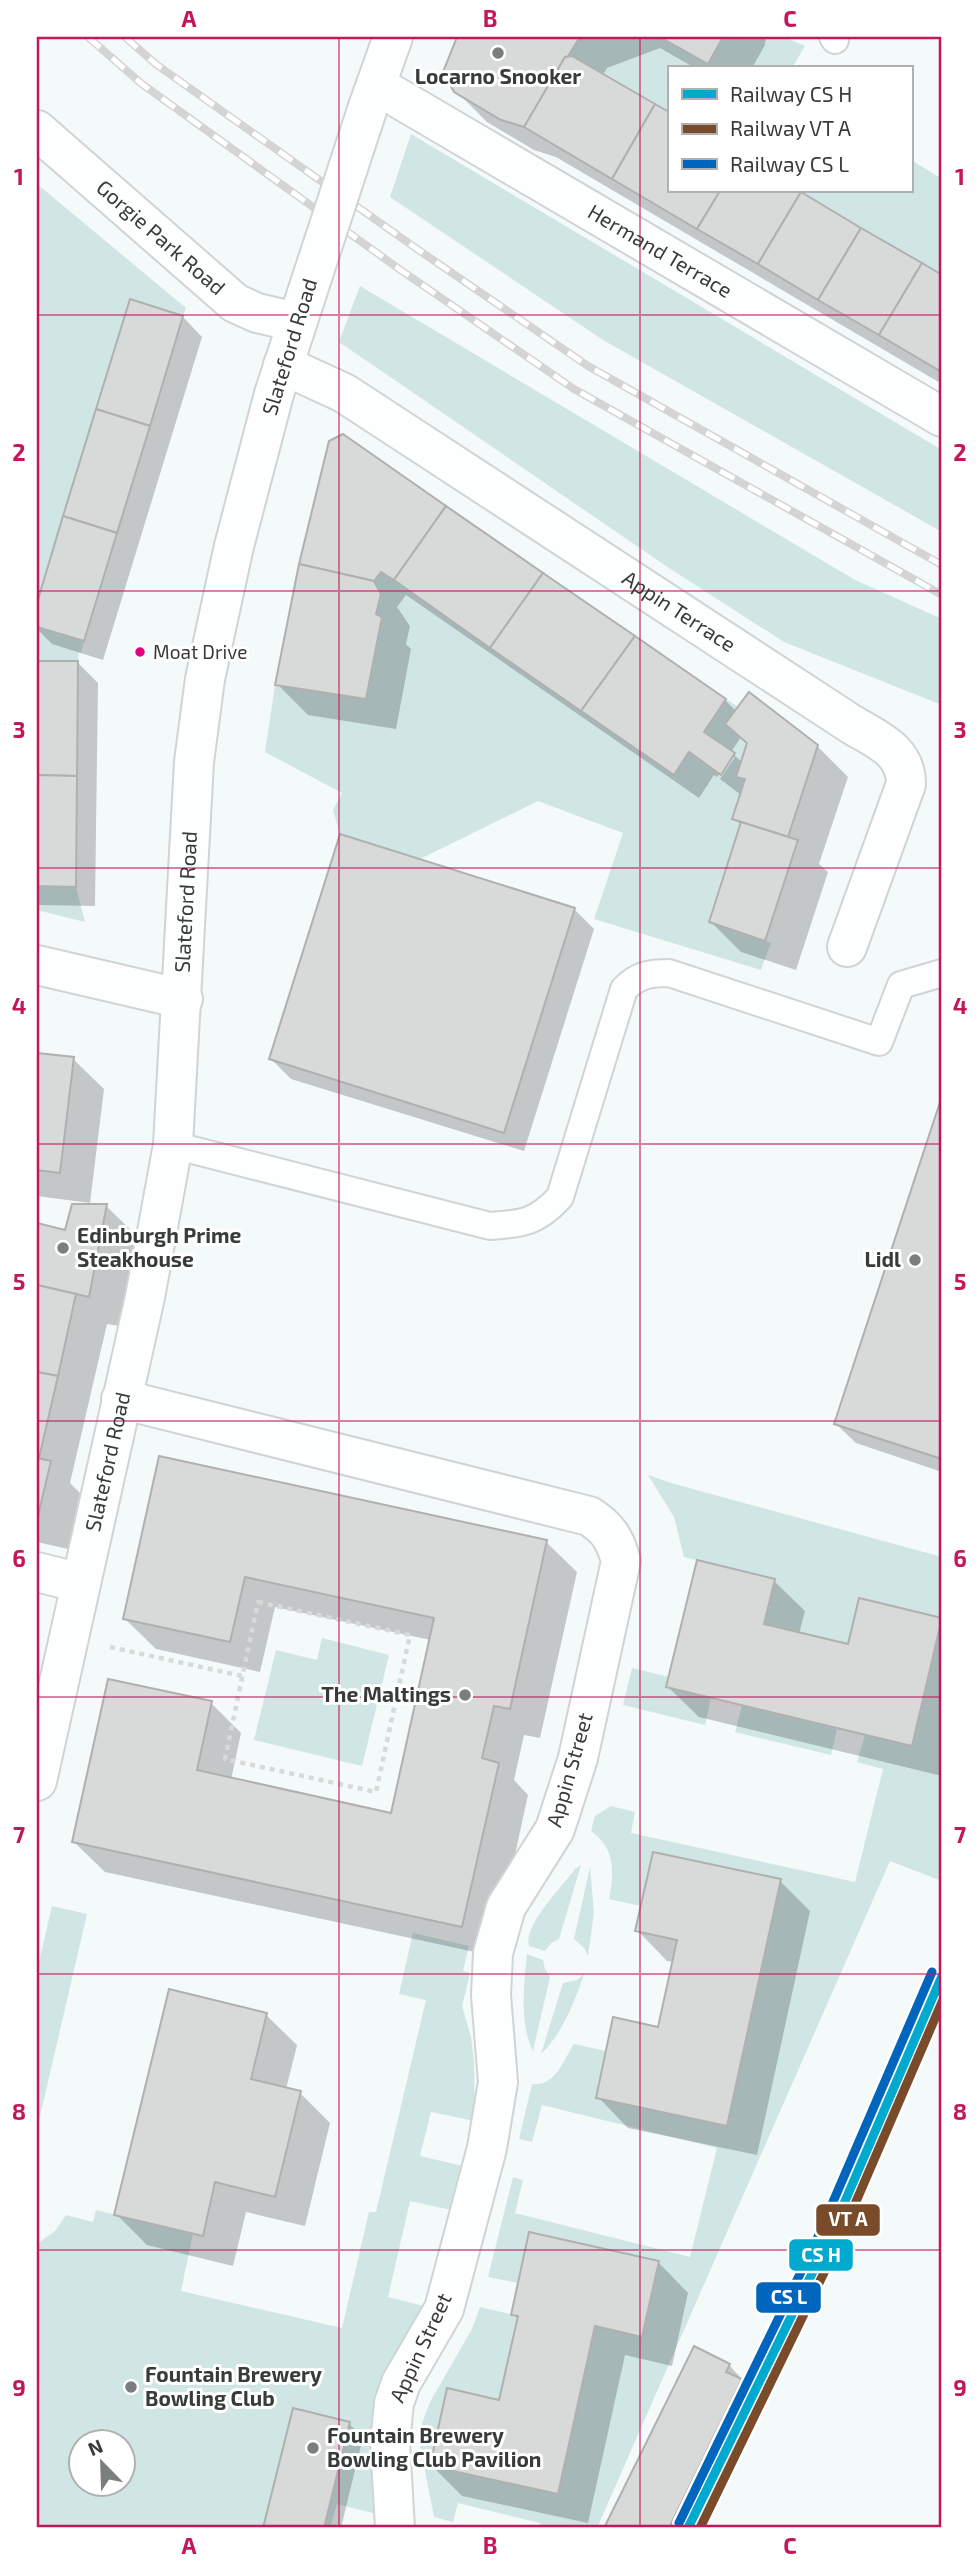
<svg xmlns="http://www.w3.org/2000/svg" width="979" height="2565" viewBox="0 0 979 2565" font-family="'Exo 2',sans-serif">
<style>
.green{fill:#cfe6e5;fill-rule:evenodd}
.shadow{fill:#0003;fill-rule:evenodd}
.building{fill:#d8d9d9;stroke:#afb0af;stroke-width:2}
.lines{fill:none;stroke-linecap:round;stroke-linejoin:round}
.service-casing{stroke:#d0d4d4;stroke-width:30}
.minor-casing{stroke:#d0d4d4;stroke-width:42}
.primary-casing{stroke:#d0d4d4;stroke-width:42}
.path{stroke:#d8d9d9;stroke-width:4.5;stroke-dasharray:5 5;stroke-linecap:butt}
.service{stroke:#fdfefe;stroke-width:26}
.minor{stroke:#fdfefe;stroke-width:38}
.primary{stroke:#fdfefe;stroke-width:38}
.rail-casing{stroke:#d4d4d4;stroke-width:8}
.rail{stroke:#fff;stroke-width:5;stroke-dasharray:16;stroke-linecap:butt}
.primary-bridge-casing{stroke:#d0d4d4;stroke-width:42;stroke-linecap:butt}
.primary-bridge{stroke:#fdfefe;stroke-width:38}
.rail-1-casing{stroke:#fff;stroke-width:14}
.rail-2-casing{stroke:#fff;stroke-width:14}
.rail-3-casing{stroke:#fff;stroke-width:14}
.rail-1{stroke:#00a9ce;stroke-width:9}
.rail-2{stroke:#7a4b2a;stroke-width:9}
.rail-3{stroke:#0065bd;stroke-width:9}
.grid{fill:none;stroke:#c2185b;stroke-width:2;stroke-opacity:0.55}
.poi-dot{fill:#7a7e7e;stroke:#fff;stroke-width:2.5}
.bus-dot{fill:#e5007d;stroke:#fff;stroke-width:2.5}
.labels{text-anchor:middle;stroke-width:6;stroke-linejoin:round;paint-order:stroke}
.bus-label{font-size:19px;fill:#383b3b;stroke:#fff;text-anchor:start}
.poi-label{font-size:21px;font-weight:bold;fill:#383b3b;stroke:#fff;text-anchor:start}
.street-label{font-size:21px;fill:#383b3b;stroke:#fff}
.line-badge{stroke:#fff;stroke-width:2.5}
.badge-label{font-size:19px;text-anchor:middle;font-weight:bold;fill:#fff}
.neatline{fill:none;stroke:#c2185b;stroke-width:2.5}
.grid-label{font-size:23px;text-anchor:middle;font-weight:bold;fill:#c2185b}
</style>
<rect width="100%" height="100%" fill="#f4f9f9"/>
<g class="green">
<path d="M580 37H660L707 64 723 37H784L805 46 792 68H669V112L572 56 565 57Z"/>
<path d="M411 134 942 450V532L603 340 390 197Z"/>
<path d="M911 160 942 179V275L798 191H911Z"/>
<path d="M37 184 186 308 183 316 130 300 37 603Z"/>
<path d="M360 286 855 580 942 619V705L784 642 669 568 339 342Z"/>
<path d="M381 572 674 774 689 752 721 774 735 753 704 732 726 699 738 707 726 724 747 743 737 777 745 779 732 818 741 822 709 922 771 943 761 970 594 919 623 833 538 801 420 859 340 834 333 810 342 793 265 752 275 685 376 614 381 594 374 581Z"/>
<path d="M37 627 84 641 81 653H79L78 661H37Z"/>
<path d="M37 886 76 887 85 922 37 910Z"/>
<path d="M648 1475 671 1483 942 1557V1618L859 1599 848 1644 764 1624 775 1579 684 1557 674 1517Z"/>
<path d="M942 1622V1881L890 1861 597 2528H539L540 2523 458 2503 453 2522 434 2517 420 2446V2429L430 2402 472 2329 480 2307 518 2316 499 2400 447 2388 430 2465 558 2493 595 2326 659 2261 530 2232 518 2283 488 2277 513 2177 523 2180 515 2213 690 2257 717 2148 542 2105 532 2142 519 2139 532 2084C555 2087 563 2061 574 2044L606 2051 727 2126 781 1880 653 1852 641 1906 609 1899C614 1872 616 1849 591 1831L595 1816 611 1806 635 1812 631 1833 855 1882 883 1769 857 1762 865 1735 912 1746Z"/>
<path d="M322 1638 389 1655 362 1766 254 1740 276 1650 317 1660Z"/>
<path d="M632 1668 669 1677 667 1687 711 1698 705 1725 623 1705Z"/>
<path d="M742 1706 837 1729 831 1755 735 1732Z"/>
<path d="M581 1865 559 1939 551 1943 545 1951 529 1946C523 1925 563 1886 575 1869Z"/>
<path d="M590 1867 594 1913 588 1956 584 1948 574 1939Z"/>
<path d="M52 1906 87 1914 37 2129V1971Z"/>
<path d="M413 1933 469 1946 463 1971 470 1973 462 2006 471 2037 474 2061 475 2121 431 2112 420 2156 463 2166 451 2210 410 2201 388 2297 424 2306C406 2339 384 2373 374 2409 367 2437 373 2484 373 2513L337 2504 330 2528H37V2244L55 2231 66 2215 93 2222 96 2210 193 2234 181 2291 342 2328 369 2212H376L426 2000 399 1994ZM80 2442H122V2484H80Z"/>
<path d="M527 1954 543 1960 545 1969 550 1977 533 2051C519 2022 524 1986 527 1954Z"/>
<path d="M584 1974C575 2001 562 2034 541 2054L563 1983 577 1980Z"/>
</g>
<g class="shadow">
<path d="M458 37H766L765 45 752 68H695L660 48 607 68 603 75 669 114V191H795L942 277V384L556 157 534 150 487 122 455 90 445 72Z"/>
<path d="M131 302 183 317 202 337 103 660 52 644 37 629V609Z"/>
<path d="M342 436 725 700 737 712 817 746 848 777 819 864 828 872 796 970 741 952 711 922 742 826 734 818 741 795 720 779 735 757H731L717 777 714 775 699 798 406 595 397 607 410 626 406 644 411 649 396 729 308 715 277 684ZM741 737 749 745 743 763 731 752Z"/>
<path d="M37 663H78L98 683 95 906 39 905 37 903Z"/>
<path d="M574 909 594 929 524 1151 291 1079 271 1059Z"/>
<path d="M37 1055 73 1059 104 1089 90 1203 37 1196Z"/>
<path d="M942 1101V1472L856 1443 836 1424Z"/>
<path d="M106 1206 137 1236 119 1326 107 1324 70 1483 80 1493 68 1549 37 1542V1225L67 1232Z"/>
<path d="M161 1458 546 1542 577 1572 540 1738 524 1735 514 1780 528 1795 493 1956 105 1872 74 1842 211 1703 241 1733 231 1780 393 1815 431 1640 275 1607 260 1672 156 1649 125 1619Z"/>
<path d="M774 1581 805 1611 799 1634 850 1646 860 1601 942 1620V1776L699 1717 668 1687Z"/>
<path d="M780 1881 810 1911 757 2155 628 2128 598 2097 660 2029 674 1962 667 1961 637 1930Z"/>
<path d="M266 2015 297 2045 286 2089 300 2093 330 2123 305 2226 246 2212 233 2266 147 2245 116 2214Z"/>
<path d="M658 2262 688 2293 672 2366 625 2355 588 2523 462 2496 431 2465 501 2402 519 2320 513 2314Z"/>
<path d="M695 2348 729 2365 761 2400 698 2528H606Z"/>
<path d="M294 2410 349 2424 363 2437 341 2528H265Z"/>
</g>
<g class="building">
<path d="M457 37H580L524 127 501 120 454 92 443 72Z"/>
<path d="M660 37H723L708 64Z"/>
<path d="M572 56 655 104 612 179 524 127 565 57Z"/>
<path d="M655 104 669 112V191H720L697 229 612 179Z"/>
<path d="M720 191 801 192 758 264 697 229Z"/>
<path d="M801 192 861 228 818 300 758 264Z"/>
<path d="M861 228 922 263 879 335 818 300Z"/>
<path d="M922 263 942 275V367L940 371 879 335Z"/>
<path d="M130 299 183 316 150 426 96 409Z"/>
<path d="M96 409 150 426 117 533 63 516Z"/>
<path d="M343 434 446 506 394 580 381 572 374 581 299 564 329 441Z"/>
<path d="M446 506 543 573 490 648 394 580Z"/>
<path d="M63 516 117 533 84 641 37 627V603Z"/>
<path d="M299 564 374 581 381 594 376 614 382 617 366 699 275 685Z"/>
<path d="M543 573 635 636 581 711 490 648Z"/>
<path d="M635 636 726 699 704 732 735 753 721 775 689 752 674 775 581 711Z"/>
<path d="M37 661H78L77 776 37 775Z"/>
<path d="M749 692 818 745 788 837 732 819 745 779 736 777 747 743 725 724Z"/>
<path d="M37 775 77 776 76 887 37 886Z"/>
<path d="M741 822 798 840 765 941 709 922Z"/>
<path d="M340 834 575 908 504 1133 269 1059Z"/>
<path d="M37 1053 74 1057 60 1173 37 1170Z"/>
<path d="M942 1096V1459L834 1424Z"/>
<path d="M72 1204H107L89 1297 37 1285V1223L65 1230Z"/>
<path d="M37 1285 76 1294 58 1376 37 1372Z"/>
<path d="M37 1372 58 1376 39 1458H37Z"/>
<path d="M159 1456 547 1540 510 1709 494 1706 482 1758 499 1763 462 1927 72 1842 108 1679 212 1701 197 1770 391 1813 434 1618 245 1577 230 1642 123 1619Z"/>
<path d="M37 1458 51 1461 37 1520Z"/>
<path d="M697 1560 775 1579 764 1624 848 1644 859 1598 942 1618 912 1746 666 1687Z"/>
<path d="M653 1852 781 1879 727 2126 596 2098 613 2017 658 2027 677 1940 635 1931Z"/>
<path d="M169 1989 267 2013 251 2079 301 2091 275 2197 215 2182 203 2236 114 2215Z"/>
<path d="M529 2232 659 2261 642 2337 595 2326 558 2494 430 2466 447 2388 499 2400 518 2316 511 2315Z"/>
<path d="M694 2346 730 2364 726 2372 742 2379 669 2528H604Z"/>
<path d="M293 2408 350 2422 324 2528H263Z"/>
</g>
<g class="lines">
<defs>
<g id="service">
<path d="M833 37 835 40"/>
<path d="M173 1145 490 1226C523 1224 537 1222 560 1197L624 989C638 975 649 973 669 973L879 1042 901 985 942 973"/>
</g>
<g id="minor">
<path id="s1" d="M376 85 942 417"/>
<path id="s2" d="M37 130 235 303 257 313 296 322"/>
<path id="s3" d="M283 365 344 393 851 724C877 740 906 750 906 784L847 947"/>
<path d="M37 965 183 999"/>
<path d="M121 1399 589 1516C608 1528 615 1539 621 1561L578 1758 555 1829 506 1907 493 1953 491 1995 498 2082 487 2148 444 2309 401 2383 394 2403 390 2443 395 2528"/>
<path d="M37 1572 81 1583"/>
</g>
<g id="primary">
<path d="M368 107 393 37"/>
<path id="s4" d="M37 1781 145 1297 173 1145 194 762 205 679 234 546 274 394 307 293"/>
</g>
</defs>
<use href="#service" class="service-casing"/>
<use href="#minor" class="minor-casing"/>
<use href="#primary" class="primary-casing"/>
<g class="path">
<path d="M258 1602 410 1635 376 1792 225 1759Z"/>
<path d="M110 1647 242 1676"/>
</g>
<use href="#service" class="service"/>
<use href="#minor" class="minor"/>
<use href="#primary" class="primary"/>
<defs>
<g id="rail">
<path d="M88 37 142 84 402 271 574 389 942 595"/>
<path d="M125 37 157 65 417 249 588 366 942 565"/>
</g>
</defs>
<use href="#rail" class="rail-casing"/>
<use href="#rail" class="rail"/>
<defs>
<path id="primary-bridge" d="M307 293 368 107"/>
</defs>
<use href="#primary-bridge" class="primary-bridge-casing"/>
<use href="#primary-bridge" class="primary-bridge"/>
<defs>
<path id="rail-1" d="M688 2528 827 2243 942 1976"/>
<path id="rail-2" d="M700 2528 836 2248 942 2002"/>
<path id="rail-3" d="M679 2523 817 2239 932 1972"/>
</defs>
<use href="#rail-1" class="rail-1-casing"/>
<use href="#rail-2" class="rail-2-casing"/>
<use href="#rail-3" class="rail-3-casing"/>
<use href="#rail-1" class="rail-1"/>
<use href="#rail-2" class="rail-2"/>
<use href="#rail-3" class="rail-3"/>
</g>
<path class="grid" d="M339 37V2528M640 37V2528M37 315H942M37 591H942M37 868H942M37 1144H942M37 1421H942M37 1697H942M37 1974H942M37 2250H942"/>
<g class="poi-dot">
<circle cx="498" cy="53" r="7"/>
<circle cx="63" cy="1248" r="7"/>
<circle cx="915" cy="1260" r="7"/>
<circle cx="465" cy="1695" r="7"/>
<circle cx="131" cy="2387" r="7"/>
<circle cx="313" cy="2448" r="7"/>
</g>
<circle class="bus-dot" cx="140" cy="652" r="6"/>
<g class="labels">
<g class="bus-label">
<text x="153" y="659">Moat Drive</text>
</g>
<g class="poi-label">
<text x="498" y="84" text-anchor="middle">Locarno Snooker</text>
<text x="77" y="1243">Edinburgh Prime<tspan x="77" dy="24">Steakhouse</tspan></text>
<text x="901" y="1267" text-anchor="end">Lidl</text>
<text x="451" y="1702" text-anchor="end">The Maltings</text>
<text x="145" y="2382">Fountain Brewery<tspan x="145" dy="24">Bowling Club</tspan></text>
<text x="327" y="2443">Fountain Brewery<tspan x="327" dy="24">Bowling Club Pavilion</tspan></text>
</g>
<g class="street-label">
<text dy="7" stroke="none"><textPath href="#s2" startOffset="164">Gorgie Park Road</textPath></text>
<text dy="7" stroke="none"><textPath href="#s1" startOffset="329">Hermand Terrace</textPath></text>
<text transform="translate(290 347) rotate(-73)" y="7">Slateford Road</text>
<text dy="7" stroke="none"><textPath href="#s3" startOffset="467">Appin Terrace</textPath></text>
<text dy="7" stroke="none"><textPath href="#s4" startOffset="894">Slateford Road</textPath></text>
<text dy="7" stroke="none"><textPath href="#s4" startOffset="327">Slateford Road</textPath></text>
<text transform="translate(570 1770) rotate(-74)" y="7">Appin Street</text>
<text transform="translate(421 2348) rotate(-65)" y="7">Appin Street</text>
</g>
</g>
<g class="line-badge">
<rect x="815" y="2203" width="66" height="34" rx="7" fill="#7a4b2a"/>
<rect x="788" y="2238" width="66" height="34" rx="7" fill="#00a9ce"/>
<rect x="755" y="2281" width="67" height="33" rx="7" fill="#0065bd"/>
</g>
<g class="badge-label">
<text x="848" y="2226">VT A</text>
<text x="821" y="2262">CS H</text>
<text x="789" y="2304">CS L</text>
</g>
<rect width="979" height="2565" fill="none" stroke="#ffffff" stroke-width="77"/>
<rect x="668" y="66" width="245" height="126" fill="#ffffff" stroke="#afb1b1" stroke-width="2"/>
<rect x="682" y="89" width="35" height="10" fill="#00a9ce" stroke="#afb1b1" stroke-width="2"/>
<text x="730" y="102" font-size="21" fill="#383b3b">Railway CS H</text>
<rect x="682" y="124" width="35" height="10" fill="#7a4b2a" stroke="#afb1b1" stroke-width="2"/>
<text x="730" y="136" font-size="21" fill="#383b3b">Railway VT A</text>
<rect x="682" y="159" width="35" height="10" fill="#0065bd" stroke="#afb1b1" stroke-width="2"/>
<text x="730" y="172" font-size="21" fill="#383b3b">Railway CS L</text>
<g transform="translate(102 2463) rotate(337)"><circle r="33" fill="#ffffff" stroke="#afb1b1" stroke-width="2"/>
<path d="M0-5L12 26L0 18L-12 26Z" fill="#7a7e7e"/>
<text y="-10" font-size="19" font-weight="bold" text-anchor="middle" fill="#383b3b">N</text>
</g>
<rect x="38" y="38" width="902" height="2488" class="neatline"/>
<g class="grid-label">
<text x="189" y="27">A</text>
<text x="490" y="27">B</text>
<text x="790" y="27">C</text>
<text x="19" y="185">1</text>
<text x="960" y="185">1</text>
<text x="19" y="461">2</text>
<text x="960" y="461">2</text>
<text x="19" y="738">3</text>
<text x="960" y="738">3</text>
<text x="19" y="1014">4</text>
<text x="960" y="1014">4</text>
<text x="19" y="1290">5</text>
<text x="960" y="1290">5</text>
<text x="19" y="1567">6</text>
<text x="960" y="1567">6</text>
<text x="19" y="1843">7</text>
<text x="960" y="1843">7</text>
<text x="19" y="2120">8</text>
<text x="960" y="2120">8</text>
<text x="19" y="2396">9</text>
<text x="960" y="2396">9</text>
<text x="189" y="2554">A</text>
<text x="490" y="2554">B</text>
<text x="790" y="2554">C</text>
</g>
</svg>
